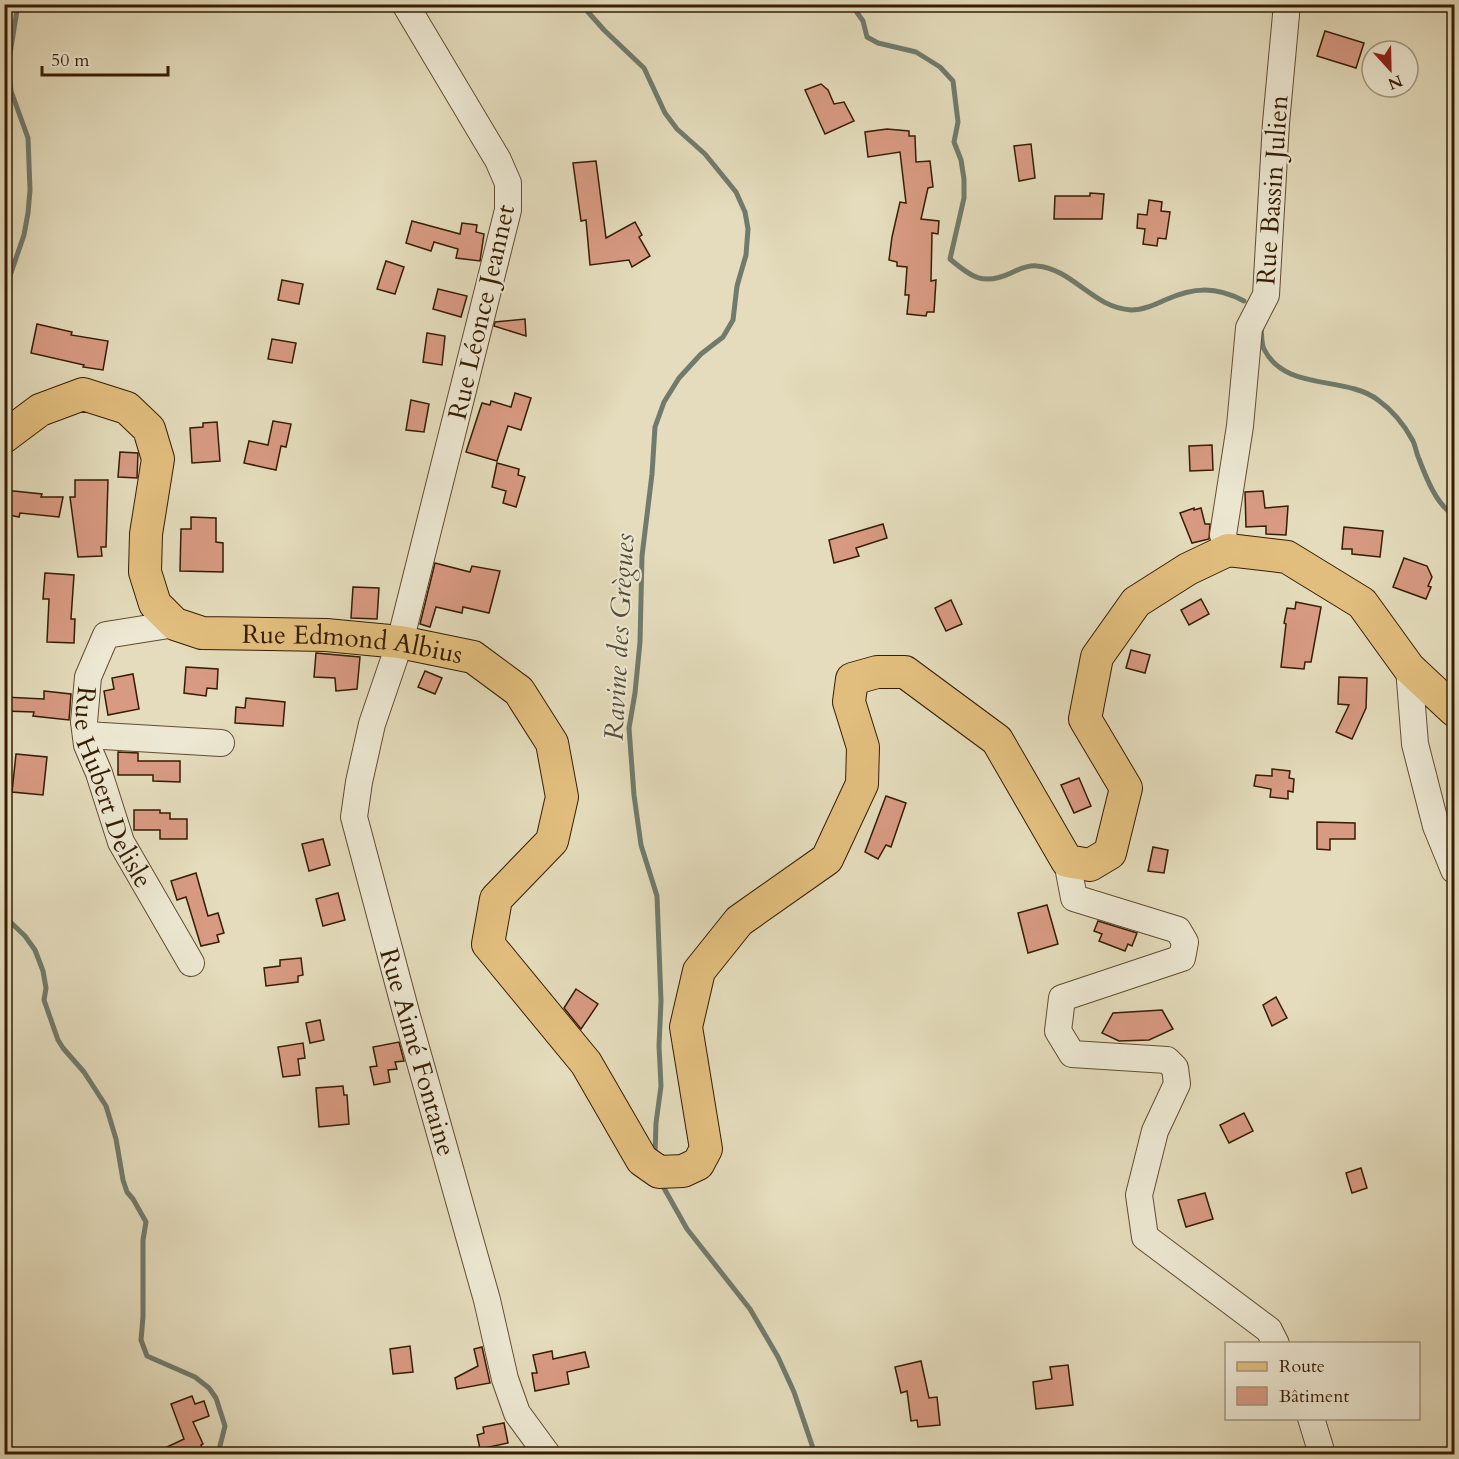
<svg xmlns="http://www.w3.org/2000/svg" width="1459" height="1459" viewBox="0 0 1459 1459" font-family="Cardo,serif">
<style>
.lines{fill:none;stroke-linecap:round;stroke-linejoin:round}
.stream{stroke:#707b6d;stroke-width:5}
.building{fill:#d89a83;stroke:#361d02;stroke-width:1.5}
.minor-casing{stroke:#624d30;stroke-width:28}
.major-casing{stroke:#361d02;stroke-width:34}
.minor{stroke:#ede8d3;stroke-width:26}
.major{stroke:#e2be7e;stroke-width:32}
.labels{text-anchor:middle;stroke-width:4.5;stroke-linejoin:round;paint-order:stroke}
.street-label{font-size:26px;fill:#361d02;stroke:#ede8d3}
.water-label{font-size:27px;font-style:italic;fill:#534c38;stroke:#ede8d3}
</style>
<rect width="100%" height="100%" fill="#e4dcbc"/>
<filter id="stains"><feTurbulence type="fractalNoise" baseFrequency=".00333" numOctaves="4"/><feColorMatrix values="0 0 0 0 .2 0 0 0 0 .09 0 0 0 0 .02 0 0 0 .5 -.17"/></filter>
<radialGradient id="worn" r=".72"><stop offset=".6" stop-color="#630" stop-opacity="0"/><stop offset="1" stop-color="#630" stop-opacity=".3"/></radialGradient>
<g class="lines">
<g class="stream">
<path d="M585 4 588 12 604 30 644 68 665 113 677 129 705 154 736 192 745 212 748 229 746 255 737 286 733 320 723 337 701 354 679 378 664 402 655 427 652 474 642 556 640 642 635 693 629 728 634 795 641 845 657 896 661 1001 659 1046 661 1086 656 1123 655 1155"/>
<path d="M851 4 863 21 867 37 878 43 916 52 940 67 953 81 958 122 954 142 961 160 964 179V198L950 259C971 277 983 286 1011 273 1019 269 1028 265 1037 266 1073 269 1093 308 1131 310 1143 310 1154 305 1165 300 1194 287 1216 286 1244 301"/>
<path d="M4 293 24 235 28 213 30 190 28 138 11 91 8 66 18 4"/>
<path d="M1261 327C1262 334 1261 343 1264 349 1285 392 1345 375 1378 400 1392 410 1405 426 1413 441 1416 447 1416 453 1419 459 1427 480 1436 503 1454 516"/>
<path d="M4 916 25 936 35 950 43 971 46 988 44 1000 58 1040 63 1048 84 1072 106 1106 116 1139 123 1180 127 1192 133 1199 146 1222 143 1240V1317L141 1340 147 1356 195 1377 209 1388 216 1398 225 1426 218 1454"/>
<path d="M660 1181 687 1229 750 1309 778 1357 794 1392 815 1454"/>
</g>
</g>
<g class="building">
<path d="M1325 31 1364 43 1356 68 1317 56Z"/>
<path d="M821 84 828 90 834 104 844 102 854 121 825 134 805 90Z"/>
<path d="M887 129 909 131V136H915L916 162 930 161 933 187 928 188 921 219 939 221 938 234 932 233 931 281 936 280 934 312H927L926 316 907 314 909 295H905L907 267 897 266V262L889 260 892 237 900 202 906 203 900 152 868 157 865 132Z"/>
<path d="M1031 144 1035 178 1019 181 1014 146Z"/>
<path d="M596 161 606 238 635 222 642 235 639 237 650 256 632 267 629 260 590 265 586 220 581 221 573 163Z"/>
<path d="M1090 193 1104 194 1102 219H1054L1055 196H1090Z"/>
<path d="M1149 200 1162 202 1161 211 1170 212 1166 239 1158 238 1157 246 1143 244 1145 229 1137 228 1138 214 1147 215Z"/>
<path d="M412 221 460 234 462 223 477 225 476 232 484 234 480 261 456 258 458 249 434 242 431 251 406 243Z"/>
<path d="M386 261 404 267 395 294 377 289Z"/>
<path d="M282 280 303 284 299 304 278 300Z"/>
<path d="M438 289 467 296 461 317 433 309Z"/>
<path d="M525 319 526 336 494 326 495 322Z"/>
<path d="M37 324 72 332 71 335 108 341 103 370 83 367 84 365 31 353Z"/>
<path d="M427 333 445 336 442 365 423 362Z"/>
<path d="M272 339 296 343 292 363 268 359Z"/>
<path d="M515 393 531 398 521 430 508 426 497 461 466 452 482 403 490 405 491 401 511 407Z"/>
<path d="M411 400 429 404 424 432 406 430Z"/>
<path d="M273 421 291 424 286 447 281 446 276 470 244 463 249 441 268 445Z"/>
<path d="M217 422 220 461 192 463 190 428 203 427V423Z"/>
<path d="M1212 445 1213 470 1190 471 1189 446Z"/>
<path d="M120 452 138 453 137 478 118 477Z"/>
<path d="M497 463 519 469 518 475 525 477 516 507 503 503 506 491 492 487Z"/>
<path d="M75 480H108L106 547H101L102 556 78 557 70 497H75Z"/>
<path d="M4 490 42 494 41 497H63L59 517 20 513 19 517 4 514Z"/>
<path d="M1263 491 1265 508 1288 506 1286 535 1266 534V526L1246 527 1245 492Z"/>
<path d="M1194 508V510L1201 508 1205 524H1210L1209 539 1192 543 1180 513Z"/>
<path d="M191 517 216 518V542L223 543V572L180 571 181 529H191Z"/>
<path d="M883 524 887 538 856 548 859 556 834 563 829 540Z"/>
<path d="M1344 527 1383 531 1380 557 1352 554V549H1342Z"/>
<path d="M1404 558 1427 566 1432 577 1428 586 1431 587 1426 599 1393 587Z"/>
<path d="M435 563 470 572 472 566 500 571 489 613 463 607 462 613 436 607 430 627 420 624Z"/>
<path d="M45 573 74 575 71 619H75L74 643 47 642 49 599H43Z"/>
<path d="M353 587 379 588 377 619 351 618Z"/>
<path d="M1201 599 1209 614 1189 625 1181 610Z"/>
<path d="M951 600 962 624 946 631 935 608Z"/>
<path d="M1296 602 1321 607 1311 662H1305L1304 669 1281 667 1286 624 1284 623 1287 608 1295 609Z"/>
<path d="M1131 650 1150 655 1145 673 1126 668Z"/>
<path d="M316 653 360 657 357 689 336 691 335 678 314 677Z"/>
<path d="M186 667 218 669 217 689 207 688 206 696 184 693Z"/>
<path d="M425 671 442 678 435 694 418 687Z"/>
<path d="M133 674 139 709 108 715 104 691 114 689 112 678Z"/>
<path d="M1339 677 1367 678 1366 708 1352 739 1336 732 1349 705 1338 704Z"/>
<path d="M44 691 71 694 69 720 33 716 34 712 4 711V697L44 699Z"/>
<path d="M246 698 285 702 283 726 235 723 236 707 245 708Z"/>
<path d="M118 752 138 753V761H180V782L153 781V775H118Z"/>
<path d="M16 754 47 757 43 795 12 792Z"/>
<path d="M1272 769 1290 771 1289 778 1294 779 1293 792 1288 791V799L1270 797 1271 789 1254 786 1256 775 1272 776Z"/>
<path d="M1079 778 1091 806 1074 813 1061 785Z"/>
<path d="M886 796 906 803 891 847 886 845 878 859 865 852Z"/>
<path d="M134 810H160V813H170V819H187V839H160V830H134Z"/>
<path d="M1317 822 1355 823V839H1330V850L1317 849Z"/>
<path d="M323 839 330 865 309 871 302 844Z"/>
<path d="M1153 847 1168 850 1164 873 1148 871Z"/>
<path d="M196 873 208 916 218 913 224 933 217 935 219 942 201 946 186 897 177 900 171 881Z"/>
<path d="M338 893 345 920 323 926 316 899Z"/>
<path d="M1047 905 1058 944 1028 953 1018 913Z"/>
<path d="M1098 921 1137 933 1132 946 1128 944 1125 951 1099 941 1102 934 1094 931Z"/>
<path d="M301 958 303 975 298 976V982L266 986 264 968 280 966V960Z"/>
<path d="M576 989 598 1004 581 1029 564 1008Z"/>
<path d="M1276 997 1287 1018 1272 1026 1263 1005Z"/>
<path d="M1162 1010 1173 1029 1149 1040 1119 1041 1102 1033 1113 1013Z"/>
<path d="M320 1020 324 1040 310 1043 306 1023Z"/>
<path d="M399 1042 404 1061 395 1062 397 1069 388 1070 390 1082 374 1085 370 1067 377 1066 373 1047Z"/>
<path d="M303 1043 305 1058 298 1059 300 1075 283 1077 278 1047Z"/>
<path d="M343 1086 344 1095H347L349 1124 319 1127 316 1088Z"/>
<path d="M1244 1113 1253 1131 1229 1143 1220 1125Z"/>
<path d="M1361 1168 1367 1188 1352 1193 1346 1173Z"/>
<path d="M1205 1193 1213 1219 1186 1227 1178 1200Z"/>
<path d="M410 1346 413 1372 393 1374 390 1349Z"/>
<path d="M482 1347 490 1383 457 1389 455 1378 478 1366 474 1349Z"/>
<path d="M552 1351 553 1359 585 1352 589 1367 567 1372 569 1384 535 1391 532 1373H537L533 1355Z"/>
<path d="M921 1361 929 1398 937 1397 940 1425 918 1427 917 1420 911 1421 907 1391 901 1393 895 1367Z"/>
<path d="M1068 1365 1073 1405 1036 1409 1033 1382 1052 1379 1050 1367Z"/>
<path d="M192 1396 195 1404 204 1401 209 1416 193 1422 203 1444 201 1445 202 1449 189 1455H150L184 1439 171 1404Z"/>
<path d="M504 1423 508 1443 480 1449 477 1435 484 1433 483 1427Z"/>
</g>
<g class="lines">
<defs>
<g id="minor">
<path d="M405 4 498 160 508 183V210L400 642 372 724 359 782 354 817 407 1016 487 1300 505 1379 517 1413 547 1454"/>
<path d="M1228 550 1223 535 1240 426 1249 328 1266 295 1276 123 1287 4"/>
<path id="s1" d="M175 624 106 635 88 677 84 722 87 745 99 773 121 842 191 963"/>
<path d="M1409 668 1415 744 1436 826 1454 870"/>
<path d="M86 735 221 743"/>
<path d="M1067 861 1074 898 1178 930 1185 942 1182 958 1062 998 1058 1031 1072 1054 1167 1060 1175 1068 1177 1084 1155 1131 1139 1195 1145 1237 1269 1330 1276 1344"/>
<path d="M1311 1418 1322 1454"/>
</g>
<g id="major">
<path id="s2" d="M4 437 40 410 83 394 127 408 149 429 158 459 146 534 145 572 155 604 175 624 202 633 326 635 400 642 473 657 519 691 552 743 562 797 552 841 496 899 488 944 586 1063 642 1160 659 1172 683 1171 698 1164 706 1149 686 1027 699 971 739 921 827 859 862 784 863 747 849 702 852 679 877 672H905L997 740 1067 861 1090 865 1110 853 1126 788 1085 719 1097 657 1136 602 1188 569 1228 550 1287 557 1362 603 1409 668 1454 710"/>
</g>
</defs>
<use href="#minor" class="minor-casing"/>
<use href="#major" class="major-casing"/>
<use href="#minor" class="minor"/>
<use href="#major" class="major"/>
</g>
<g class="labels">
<g class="street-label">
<text transform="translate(1272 190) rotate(-86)" y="9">Rue Bassin Julien</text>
<text transform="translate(481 312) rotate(-77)" y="9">Rue Léonce Jeannet</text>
<text dy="9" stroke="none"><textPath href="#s2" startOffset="554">Rue Edmond Albius</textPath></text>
<text dy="9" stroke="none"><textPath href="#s1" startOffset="231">Rue Hubert Delisle</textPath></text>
<text transform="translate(418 1052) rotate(74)" y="9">Rue Aimé Fontaine</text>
</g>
<g class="water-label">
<text transform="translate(619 637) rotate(-87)" y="9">Ravine des Grègues</text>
</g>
</g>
<rect width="1459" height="1459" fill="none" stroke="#e4dcbc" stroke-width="24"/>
<rect x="6" y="6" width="1447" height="1447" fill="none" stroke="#361d02" stroke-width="3"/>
<rect x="12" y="12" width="1435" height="1435" fill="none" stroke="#361d02" stroke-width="1.5"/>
<rect x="1225" y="1342" width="195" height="78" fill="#ede8d3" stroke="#a4977f" stroke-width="1.5"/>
<rect x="1237" y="1362" width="30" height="9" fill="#e2be7e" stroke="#a4977f" stroke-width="1.5"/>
<text x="1279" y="1372" font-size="18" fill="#361d02">Route</text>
<rect x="1237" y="1387" width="30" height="18" fill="#d89a83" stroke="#a4977f" stroke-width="1.5"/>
<text x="1279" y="1402" font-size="18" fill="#361d02">Bâtiment</text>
<g transform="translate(1390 69) rotate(158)"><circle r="28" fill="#ede8d3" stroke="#a4977f" stroke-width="1.5"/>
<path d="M0-4.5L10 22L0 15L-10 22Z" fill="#8f2418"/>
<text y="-9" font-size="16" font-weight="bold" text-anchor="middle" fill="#361d02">N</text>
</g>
<path d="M42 66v9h126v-9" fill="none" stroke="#361d02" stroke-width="3"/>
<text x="51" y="66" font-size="18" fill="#361d02" stroke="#ede8d3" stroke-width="4.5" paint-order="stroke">50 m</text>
<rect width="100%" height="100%" filter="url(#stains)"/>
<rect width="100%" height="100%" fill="url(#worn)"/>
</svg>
